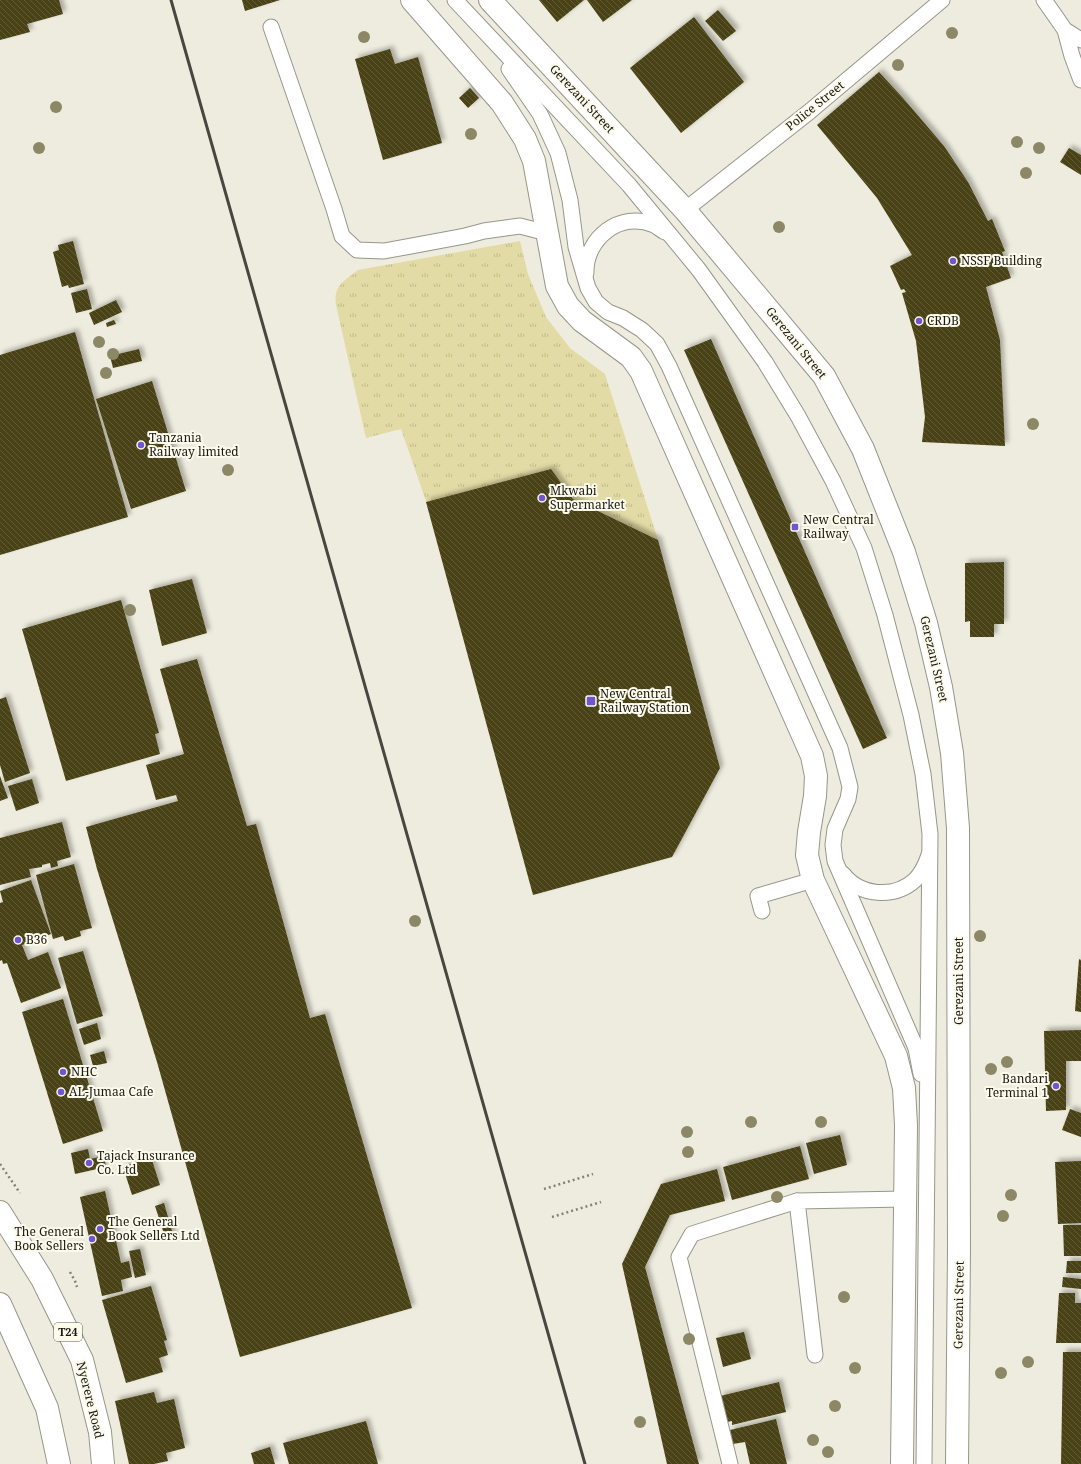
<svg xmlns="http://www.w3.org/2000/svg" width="1081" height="1464" viewBox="0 0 1081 1464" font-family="'Noto Serif',serif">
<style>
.grass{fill:url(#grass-tufts)}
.building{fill:url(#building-back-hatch);filter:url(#shadow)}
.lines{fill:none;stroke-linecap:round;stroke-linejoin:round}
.lane-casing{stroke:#989689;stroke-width:17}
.secondary-casing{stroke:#989689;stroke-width:24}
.highway-casing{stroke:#989689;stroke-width:24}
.path{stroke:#838178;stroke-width:2.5;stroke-dasharray:2 3;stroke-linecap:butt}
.lane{stroke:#fff;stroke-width:15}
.secondary{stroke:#fff;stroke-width:22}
.highway{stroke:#fff;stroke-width:22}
.rail{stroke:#48463f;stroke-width:3}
.tree{fill:#8c8764}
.poi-dot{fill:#7055cf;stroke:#fcfaeb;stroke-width:1.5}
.labels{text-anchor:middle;stroke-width:4;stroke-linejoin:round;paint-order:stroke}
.shield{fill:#fcfaeb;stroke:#5c5b53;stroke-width:1}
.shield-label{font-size:11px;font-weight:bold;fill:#181712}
.street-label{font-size:12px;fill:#181712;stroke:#fcfaeb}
.poi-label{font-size:12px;fill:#181712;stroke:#fcfaeb;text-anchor:start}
</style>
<defs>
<pattern id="grass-tufts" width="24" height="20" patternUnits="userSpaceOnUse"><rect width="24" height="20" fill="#e3dba6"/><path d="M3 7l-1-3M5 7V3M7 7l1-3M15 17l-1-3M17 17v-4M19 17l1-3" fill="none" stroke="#c2bb8e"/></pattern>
<pattern id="building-back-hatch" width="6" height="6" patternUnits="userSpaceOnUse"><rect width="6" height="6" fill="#4a4213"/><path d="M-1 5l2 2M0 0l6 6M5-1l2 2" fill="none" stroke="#605a34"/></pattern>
<filter id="shadow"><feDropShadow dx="3.5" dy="-3.5" stdDeviation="2" flood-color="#0004"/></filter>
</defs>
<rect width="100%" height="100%" fill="#eeecde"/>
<path class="grass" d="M520 241 528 274 546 317 570 348 605 374 658 540 573 499 551 469 427 504 401 429 366 438 336 305C333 286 344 281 358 270Z"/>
<g class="building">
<path d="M0 0H59L63 14 27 24 30 32 0 40Z"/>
<path d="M242 0H280L245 11Z"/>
<path d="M539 0H584L557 22Z"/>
<path d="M587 0H632L603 22Z"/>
<path d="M718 10 736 31 723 41 705 21Z"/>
<path d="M694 17 744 82 681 133 630 68Z"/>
<path d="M390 49 395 64 418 57 442 143 383 160 355 59Z"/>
<path d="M879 72 903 98 944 146 968 182 988 221 992 219 1005 251 1002 252 1011 278 986 287 1000 340 1005 446 922 442 925 417 916 341 902 293 906 292 904 289 901 290 890 266 912 255 877 198 817 125Z"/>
<path d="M470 88 479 98 468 108 459 98Z"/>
<path d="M1069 148 1081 155V175L1060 162Z"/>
<path d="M73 241 84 284 69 288 68 285 62 287 53 252 59 250 58 245Z"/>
<path d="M87 289 92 309 76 313 71 293Z"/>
<path d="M116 300 122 312 94 325 89 313Z"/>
<path d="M114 320 116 324 107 327 106 323Z"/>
<path d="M75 332 128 517 0 555V355Z"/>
<path d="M711 339 887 738 863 749 684 350Z"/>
<path d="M139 349 142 361 113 368 110 356Z"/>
<path d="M152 381 186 491 131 509 96 399Z"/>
<path d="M551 469 573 499 658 540 720 768 672 857 533 895 426 502Z"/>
<path d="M1004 562V624H994V637H970V621L965 622V563Z"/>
<path d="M192 579 207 633 162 646 149 590Z"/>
<path d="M121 600 159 733 155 734 160 754 66 781 22 629Z"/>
<path d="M197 659 247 826 256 824 310 1018 325 1014 412 1308 240 1357 157 1062 97 869 86 827 178 801 176 795 156 800 146 765 184 754 160 669Z"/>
<path d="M6 697 30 773 5 782 0 765V699Z"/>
<path d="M0 776 8 798 0 801Z"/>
<path d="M32 779 39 803 16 811 8 786Z"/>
<path d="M62 822 71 857 57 861 58 866 51 868 50 863 42 865V867L29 869 31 877 0 885V838Z"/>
<path d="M74 864 92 928 80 931 81 936 65 941 63 936 53 939 36 875Z"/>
<path d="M31 880 51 934 22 945 28 960 48 952 61 988 21 1003 7 963 3 964 2 960 0 961V903L3 902 0 891Z"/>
<path d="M83 951 103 1016 77 1024 58 958Z"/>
<path d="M1079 959 1081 960V1012L1075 1011Z"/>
<path d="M63 999 103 1131 63 1144 22 1012Z"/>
<path d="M97 1023 101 1039 84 1045 79 1029Z"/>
<path d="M1081 1030V1061H1066V1110L1046 1111 1044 1031Z"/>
<path d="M104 1051 107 1063 93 1066 90 1055Z"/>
<path d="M1070 1109 1081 1113V1137L1062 1130Z"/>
<path d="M840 1135 847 1165 814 1174 806 1143Z"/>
<path d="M800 1146 809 1179 732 1200 723 1167Z"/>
<path d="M88 1149 90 1159 104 1156 106 1167 75 1174 71 1153Z"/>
<path d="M151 1157 160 1185 132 1195 123 1167Z"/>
<path d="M1081 1161V1223L1058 1224 1055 1162Z"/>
<path d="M717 1169 725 1201 670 1215 645 1267 699 1464H667L622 1264 661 1184Z"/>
<path d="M105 1191 121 1263 129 1261 132 1277 121 1280 123 1291 102 1296 80 1197Z"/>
<path d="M164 1203 174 1238 166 1240 155 1206Z"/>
<path d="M1063 1225H1081V1256H1064Z"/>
<path d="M140 1249 146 1275 135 1278 129 1251Z"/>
<path d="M1067 1261H1081V1273H1066Z"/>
<path d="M1063 1277 1081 1279V1289L1062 1287Z"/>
<path d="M151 1286 167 1340 164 1341 168 1355 159 1358 163 1372 126 1383 102 1300Z"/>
<path d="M1059 1293H1075V1303H1081V1343H1056Z"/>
<path d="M744 1332 751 1359 723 1367 716 1338Z"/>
<path d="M1063 1352H1081V1464H1061Z"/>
<path d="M779 1382 786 1412 732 1425V1421L727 1422 720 1396Z"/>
<path d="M154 1392 157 1403 174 1399 185 1448 166 1453 168 1461 154 1464H129L115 1401Z"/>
<path d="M776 1419 787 1464H750L745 1442 733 1444 730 1430Z"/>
<path d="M366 1421 378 1464H289L283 1443Z"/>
<path d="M270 1447 275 1464H254L251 1453Z"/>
</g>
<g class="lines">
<defs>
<g id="lane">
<path d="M455 0 629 185 699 270 765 362 798 416 833 481 864 548 885 615 911 715 923 774 930 834 924 1464"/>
<path d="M1044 0 1065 30 1081 40"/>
<path d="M271 27 334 209 342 236 357 250 384 251 465 236 484 231 520 226 547 233"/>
<path d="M1065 30 1072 56 1081 80"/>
<path d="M509 69 540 114 558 153 570 200 576 247 588 288 596 302 608 312 623 318 642 330 657 344 669 366 840 748 850 787 848 799 835 829 833 845 835 861 916 1048 921 1074"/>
<path d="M685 210 809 112 942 0"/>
<path d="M586 273C585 239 620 210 654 225 658 227 661 230 665 232"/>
<path d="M843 874C860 896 894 899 915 880 922 873 926 864 929 855"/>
<path d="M762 911 758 896 813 880"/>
<path d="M815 1355 797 1201 905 1199"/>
<path d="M730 1464 679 1257 692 1234 797 1201"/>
</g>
<g id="secondary">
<path d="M412 0 502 103 525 139 534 161 557 286 568 306 582 321 631 357 641 371 812 756 816 776 815 796 809 832 807 855 813 880 896 1056 904 1088 906 1125 902 1464"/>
<path d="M490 0 685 210 824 376 863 449 904 552 926 623 941 687 952 753 958 828 959 1249 957 1464"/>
</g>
<g id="highway">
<path d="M0 1212 42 1279 82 1360 100 1432 103 1464"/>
<path d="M0 1304 47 1408 59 1464"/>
</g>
</defs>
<use href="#lane" class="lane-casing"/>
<use href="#secondary" class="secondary-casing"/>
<use href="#highway" class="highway-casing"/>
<g class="path">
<path d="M0 1164 20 1193"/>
<path d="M544 1189 593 1174"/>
<path d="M552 1217 601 1202"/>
<path d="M70 1272 75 1281 77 1287"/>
</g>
<use href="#lane" class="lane"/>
<use href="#secondary" class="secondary"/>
<use href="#highway" class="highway"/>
<path class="rail" d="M171 0 585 1464"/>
</g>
<g class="tree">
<circle cx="952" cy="33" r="6"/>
<circle cx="364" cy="37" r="6"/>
<circle cx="898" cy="65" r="6"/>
<circle cx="56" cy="107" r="6"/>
<circle cx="471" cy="134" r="6"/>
<circle cx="1017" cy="142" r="6"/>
<circle cx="39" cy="148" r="6"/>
<circle cx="1039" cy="148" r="6"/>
<circle cx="1026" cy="173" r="6"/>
<circle cx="779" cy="227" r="6"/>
<circle cx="99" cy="342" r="6"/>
<circle cx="113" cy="354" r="6"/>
<circle cx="106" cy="373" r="6"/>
<circle cx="1033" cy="424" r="6"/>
<circle cx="228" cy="470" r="6"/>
<circle cx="130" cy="610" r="6"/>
<circle cx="415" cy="921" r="6"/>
<circle cx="980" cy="936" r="6"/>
<circle cx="1007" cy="1062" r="6"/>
<circle cx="991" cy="1069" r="6"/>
<circle cx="751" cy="1122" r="6"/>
<circle cx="821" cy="1122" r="6"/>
<circle cx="687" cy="1132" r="6"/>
<circle cx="688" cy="1152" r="6"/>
<circle cx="1011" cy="1195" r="6"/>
<circle cx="777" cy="1197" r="6"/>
<circle cx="1003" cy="1216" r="6"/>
<circle cx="844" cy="1297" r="6"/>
<circle cx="689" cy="1339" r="6"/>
<circle cx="1028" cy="1362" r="6"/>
<circle cx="855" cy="1368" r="6"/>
<circle cx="1001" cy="1373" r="6"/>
<circle cx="835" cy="1406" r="6"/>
<circle cx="640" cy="1422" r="6"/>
<circle cx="813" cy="1440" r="6"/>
<circle cx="828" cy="1452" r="6"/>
</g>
<g class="poi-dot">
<circle cx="953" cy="261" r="4"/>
<circle cx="919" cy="321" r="4"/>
<circle cx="141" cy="445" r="4"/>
<circle cx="542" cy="498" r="4"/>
<rect x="791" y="523" width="8" height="8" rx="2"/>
<rect x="586" y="696" width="10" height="10" rx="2"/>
<circle cx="18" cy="940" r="4"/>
<circle cx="63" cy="1072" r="4"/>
<circle cx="1056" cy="1086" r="4"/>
<circle cx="61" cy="1092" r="4"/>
<circle cx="89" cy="1163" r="4"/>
<circle cx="100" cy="1229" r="4"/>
<circle cx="92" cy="1239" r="4"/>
</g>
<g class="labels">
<rect class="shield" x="54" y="1323" width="28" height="18" rx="3"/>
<g class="shield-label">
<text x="68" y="1336">T24</text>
</g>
<g class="street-label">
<text transform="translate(582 99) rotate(47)" y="4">Gerezani Street</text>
<text transform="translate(815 106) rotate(-39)" y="4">Police Street</text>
<text transform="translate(796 343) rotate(51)" y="4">Gerezani Street</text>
<text transform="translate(934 659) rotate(77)" y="4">Gerezani Street</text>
<text transform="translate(959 981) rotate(-90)" y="4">Gerezani Street</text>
<text transform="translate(959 1305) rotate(-89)" y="4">Gerezani Street</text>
<text transform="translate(90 1400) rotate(76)" y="4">Nyerere Road</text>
</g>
<g class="poi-label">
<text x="961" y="265">NSSF Building</text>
<text x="927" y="325">CRDB</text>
<text x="149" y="442">Tanzania<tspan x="149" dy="14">Railway limited</tspan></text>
<text x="550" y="495">Mkwabi<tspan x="550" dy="14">Supermarket</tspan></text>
<text x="803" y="524">New Central<tspan x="803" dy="14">Railway</tspan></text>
<text x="600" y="698">New Central<tspan x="600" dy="14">Railway Station</tspan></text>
<text x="26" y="944">B36</text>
<text x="71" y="1076">NHC</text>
<text x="1048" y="1083" text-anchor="end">Bandari<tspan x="1048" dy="14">Terminal 1</tspan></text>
<text x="69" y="1096">AL-Jumaa Cafe</text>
<text x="97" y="1160">Tajack Insurance<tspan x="97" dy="14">Co. Ltd</tspan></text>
<text x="108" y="1226">The General<tspan x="108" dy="14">Book Sellers Ltd</tspan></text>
<text x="84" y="1236" text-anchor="end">The General<tspan x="84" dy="14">Book Sellers</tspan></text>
</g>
</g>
</svg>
